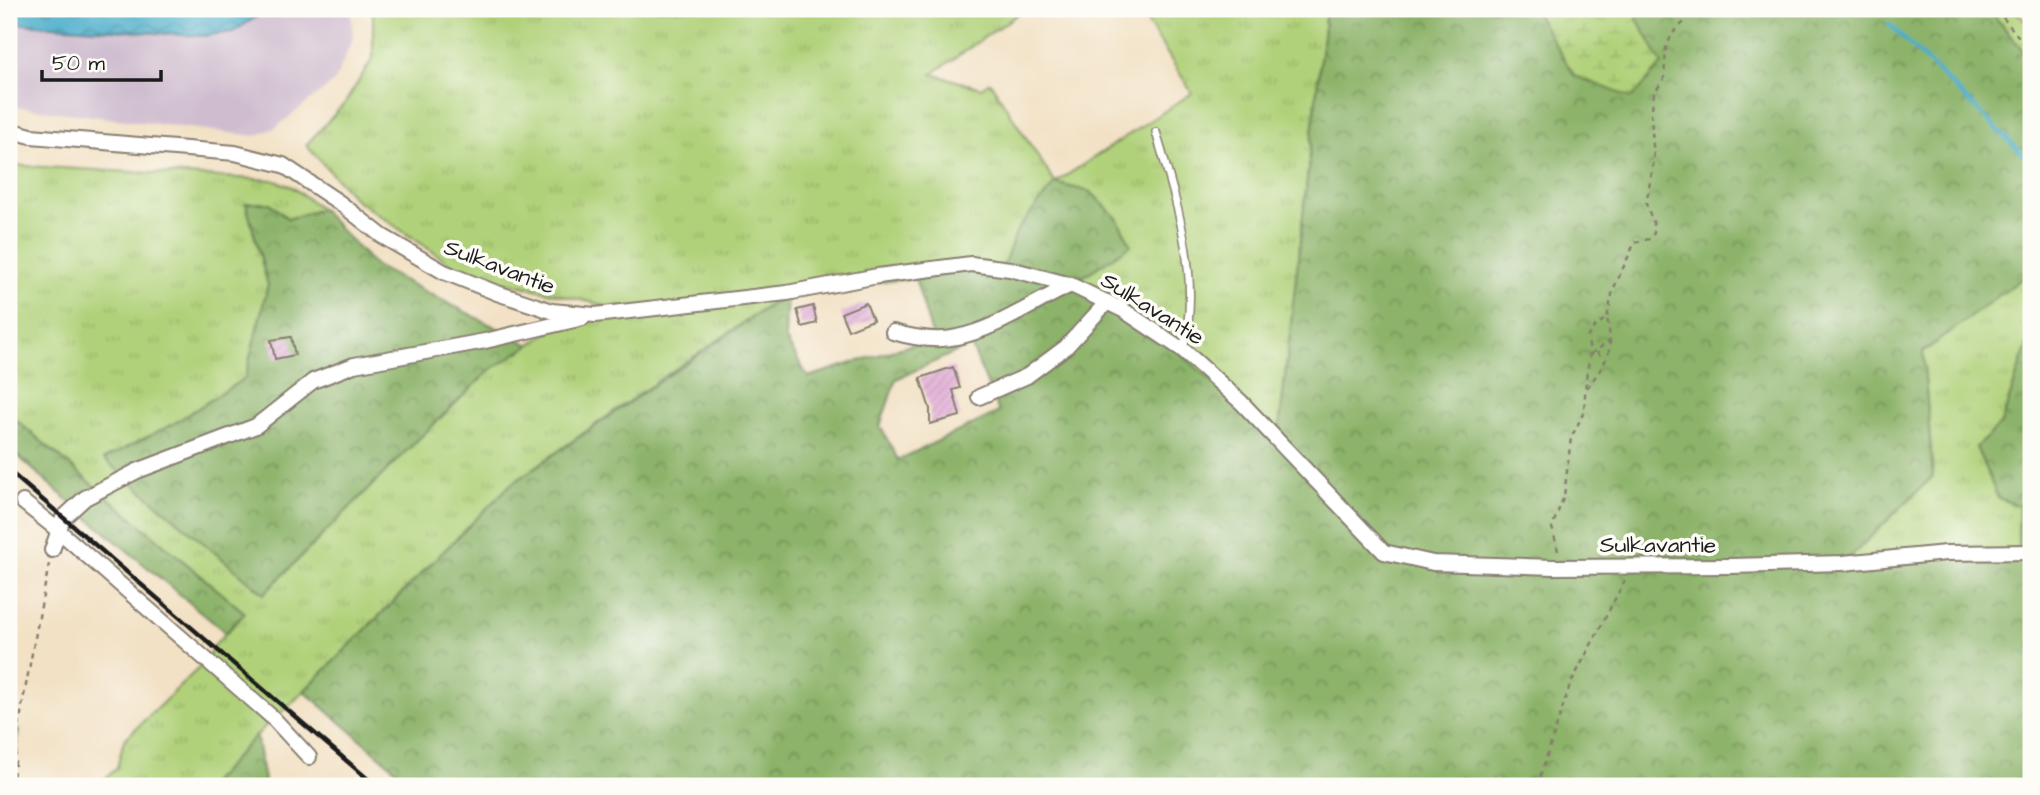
<svg xmlns="http://www.w3.org/2000/svg" width="2040" height="795" viewBox="0 0 2040 795" font-family="'Architects Daughter',sans-serif">
<style>
.industrial{fill:#cfbdcf}
.grass{fill:url(#grass-tufts);stroke:#66764a;stroke-width:2}
.forest{fill:url(#forest-crowns);stroke:#546842;stroke-width:2;fill-rule:evenodd}
.wetland{fill:url(#wetland-marsh);stroke:#66764a;stroke-width:2}
.water{fill:url(#water-waves);stroke:#346574;stroke-width:2}
.lines{fill:none;stroke-linecap:round;stroke-linejoin:round}
.stream{stroke:#4caecb;stroke-width:4.5}
.building{fill:url(#building-hatch)}
.service-casing{stroke:#877e70;stroke-width:10}
.minor-casing{stroke:#877e70;stroke-width:18}
.path{stroke:#877e70;stroke-width:2.5;stroke-dasharray:5 5;stroke-linecap:butt}
.service{stroke:#fff;stroke-width:7}
.minor{stroke:#fff;stroke-width:14}
.rail{stroke:#1c1c1c;stroke-width:4.5}
.labels{text-anchor:middle;stroke-width:7;stroke-linejoin:round;paint-order:stroke}
.street-label{font-size:23px;fill:#1c1c1c;stroke:#fdfcf7}
</style>
<defs>
<pattern id="grass-tufts" width="24" height="20" patternUnits="userSpaceOnUse" patternTransform="scale(1.75)"><rect width="24" height="20" fill="#b0d179"/><path d="M3 7l-1-3M5 7V3M7 7l1-3M15 17l-1-3M17 17v-4M19 17l1-3" fill="none" stroke="#97b368"/></pattern>
<pattern id="forest-crowns" width="20" height="18" patternUnits="userSpaceOnUse" patternTransform="scale(1.75)"><rect width="20" height="18" fill="#8cb369"/><path d="M2 6a3 3 0 1 1 6 0M12 15a3 3 0 1 1 6 0" fill="none" stroke="#729156"/></pattern>
<pattern id="wetland-marsh" width="20" height="14" patternUnits="userSpaceOnUse" patternTransform="scale(1.75)"><rect width="20" height="14" fill="#b0d179"/><path d="M1 5h8M5 5V1M11 12h8M15 12V8" fill="none" stroke="#97b368"/></pattern>
<pattern id="water-waves" width="16" height="10" patternUnits="userSpaceOnUse" patternTransform="scale(1.75)"><rect width="16" height="10" fill="#4caecb"/><path d="M0 5q4-4 8 0t8 0" fill="none" stroke="#3e8da4"/></pattern>
<pattern id="building-hatch" width="6" height="6" patternUnits="userSpaceOnUse" patternTransform="scale(1.75)"><rect width="6" height="6" fill="#e2aed7"/><path d="M-1 1l2-2M0 6l6-6M5 7l2-2" fill="none" stroke="#c195b8"/></pattern>
</defs>
<rect width="100%" height="100%" fill="#fdfcf7"/>
<filter id="ink" filterUnits="userSpaceOnUse"><feTurbulence type="fractalNoise" baseFrequency=".0143" numOctaves="2"/><feDisplacementMap in="SourceGraphic" scale="14" xChannelSelector="R" yChannelSelector="G"/><feConvolveMatrix kernelMatrix="1 2 1 2 8 2 1 2 1" color-interpolation-filters="sRGB"/></filter>
<filter id="wash" filterUnits="userSpaceOnUse"><feTurbulence type="fractalNoise" baseFrequency=".00686" numOctaves="4" result="noise"/><feDisplacementMap in="SourceGraphic" scale="28" xChannelSelector="R" yChannelSelector="G"/><feGaussianBlur stdDeviation="1.57" result="paint"/><feColorMatrix in="noise" values="0 0 0 0 0 0 0 0 0 0 0 0 0 0 0 0 0 1.4 0 .05"/><feComposite in="paint" operator="in"/></filter>
<g filter="url(#wash)">
<rect width="100%" height="100%" fill="#f2e1c4"/>
<path class="industrial" d="M9 9H351L353 38 335 81 275 128 255 136 9 106Z"/>
<g class="grass">
<path d="M373 9H1025L932 74 981 88 990 82 1055 183 1192 93 1143 15 1150 9H1326L1278 441 1002 268 787 293 643 391 510 485 286 709 273 718 209 786H97L117 768 124 740 207 660 213 646 245 613 9 414V165L273 180 292 187 321 209 288 219 270 203 246 204 268 285 245 378 173 424 105 459 264 594 407 450 490 370 565 322 586 317 603 305 463 272 355 199 306 145 345 103 373 58Z"/>
<path d="M1991 9H2014L2031 27V60L1998 21Z"/>
<path d="M2024 276 2031 292V333L2001 424 2019 506 2018 552 1843 563 1933 476 1923 352Z"/>
<path d="M9 725 19 729 12 786H9Z"/>
</g>
<g class="forest">
<path d="M1326 9H1991L1998 21 2031 60V292L2024 277 1923 352 1933 476 1844 563 2018 552 2019 506 1998 498 1976 447 2001 424 2031 333V786H415L304 691 510 485 787 293 785 338 808 377 933 338 913 271 1002 268 1017 230 1055 183 1091 192 1117 218 1131 245 1072 284 1158 333 1278 440ZM971 345 999 412 898 460 880 426 896 379Z"/>
<path d="M246 203H270L288 219 321 209 375 266 530 345 490 370 407 450 264 594 104 459 173 424 245 378 268 285Z"/>
<path d="M9 414 245 613 226 633 75 507 9 448Z"/>
<path d="M256 735 265 786H209Z"/>
</g>
<path class="wetland" d="M1533 9H1639L1636 17 1662 64 1632 98 1575 76Z"/>
<path class="water" d="M9 9H260L259 15 233 32 201 36 9 23Z"/>
<g class="lines">
<path class="stream" d="M1889 24 2031 162"/>
</g>
<g id="blocks">
<g class="building">
<path d="M866 303 873 320 848 330 841 313Z"/>
<path d="M813 306 817 323 802 327 797 310Z"/>
<path d="M291 337 295 355 275 359 271 340Z"/>
<path d="M953 367 960 388 953 390 960 416 930 424V409L920 378Z"/>
</g>
</g>
</g>
<g filter="url(#ink)">
<use href="#blocks" fill-opacity="0" stroke="#877e70" stroke-width="2"/>
<g class="lines">
<defs>
<path id="service" d="M1156 132C1176 201 1202 278 1183 349"/>
<g id="minor">
<path d="M9 130 31 136 235 153 283 165 340 203 382 236 444 272 497 293 552 311 595 315 787 293 878 276 971 264 1010 269 1071 285 1123 310 1183 350 1241 402 1384 552 1433 563 1554 567 1731 566 1843 563 1946 553 2031 552"/>
<path d="M893 332C914 338 936 342 957 337 995 330 1036 301 1071 285"/>
<path d="M979 397 1027 376 1066 347 1107 302"/>
<path d="M23 502 59 531 273 718 309 757"/>
<path d="M52 550 63 518 85 498 137 471 256 426 313 381 354 365 485 341 583 318"/>
</g>
</defs>
<use href="#service" class="service-casing"/>
<use href="#minor" class="minor-casing"/>
<g class="path">
<path d="M1998 9 2004 19 2031 52"/>
<path d="M1597 352 1605 363"/>
<path d="M1591 354 1611 340"/>
<path d="M1587 388C1608 359 1614 355 1607 318"/>
<path d="M1558 551 1552 527 1564 496 1571 438 1584 412 1586 378 1590 355 1588 336 1596 325 1607 318 1613 290 1635 242 1650 239 1654 233 1653 222 1646 204 1654 161 1651 115 1654 93 1664 79 1666 48 1672 34 1684 22 1686 9"/>
<path d="M12 786 22 706 49 564"/>
<path d="M1537 786 1570 685 1625 580"/>
</g>
<use href="#service" class="service"/>
<use href="#minor" class="minor"/>
<path class="rail" d="M9 471 376 786"/>
</g>
</g>
<g class="labels">
<g class="street-label">
<text transform="translate(500 266) rotate(21)" y="8">Sulkavantie</text>
<text transform="translate(1153 308) rotate(32)" y="8">Sulkavantie</text>
<text x="1658" y="552">Sulkavantie</text>
</g>
</g>
<rect width="2040" height="795" fill="none" stroke="#fdfcf7" stroke-width="35"/>
<path d="M42 70v10h119v-10" fill="none" stroke="#1c1c1c" stroke-width="3.5"/>
<text x="52" y="70" font-size="21" fill="#1c1c1c" stroke="#fdfcf7" stroke-width="5" paint-order="stroke">50 m</text>
</svg>
